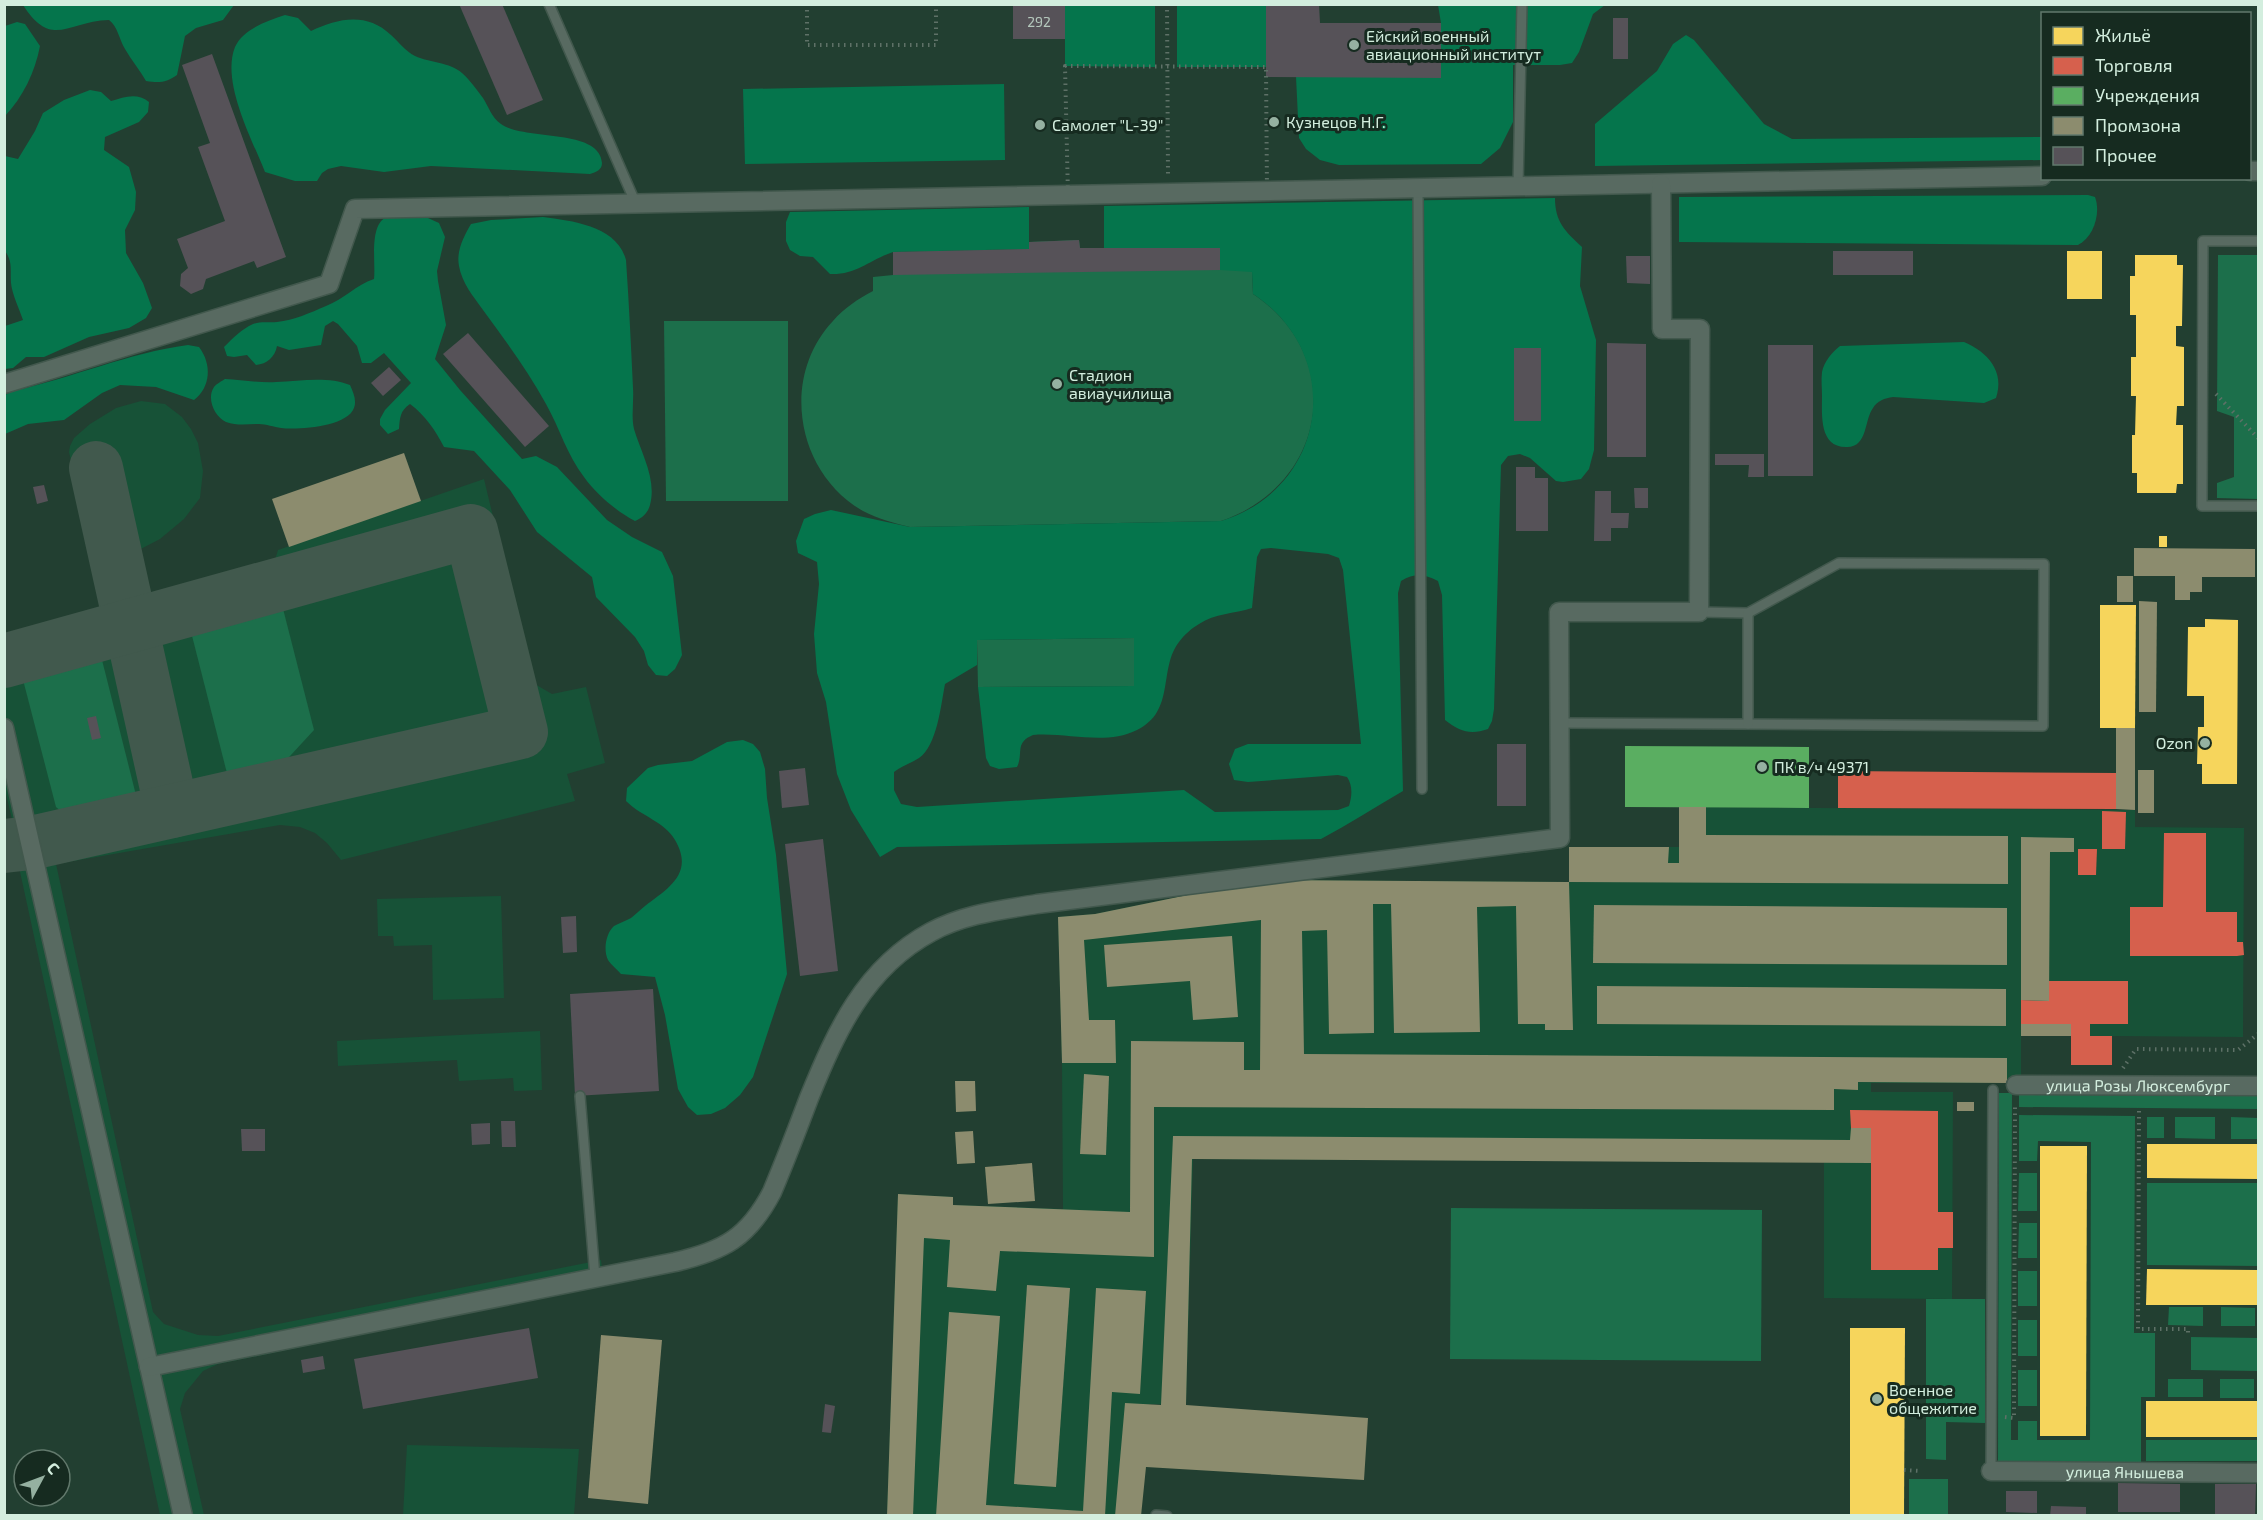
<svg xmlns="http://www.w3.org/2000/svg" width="2263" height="1520" viewBox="0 0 2263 1520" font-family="'Exo 2',sans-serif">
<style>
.built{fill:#175237}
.green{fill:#1c6f4b}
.forest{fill:#05754c;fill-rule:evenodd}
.homes{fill:#f6d55c}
.shops{fill:#d6604d}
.public{fill:#5aae61}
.industry{fill:#8c8c6e}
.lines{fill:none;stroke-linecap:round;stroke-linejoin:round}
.taxiway{stroke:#41594d;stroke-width:54}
.building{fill:#565258}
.lane-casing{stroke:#42584d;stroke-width:12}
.street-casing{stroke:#42584d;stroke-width:21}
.path{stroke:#5e7167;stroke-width:4;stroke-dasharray:1.5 4.5;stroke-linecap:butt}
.lane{stroke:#586a61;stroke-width:9}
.street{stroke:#586a61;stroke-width:18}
.poi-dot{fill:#95b1a1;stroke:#162b20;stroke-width:2}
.labels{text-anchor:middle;stroke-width:6;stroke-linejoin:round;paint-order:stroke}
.number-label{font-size:14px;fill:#b4c7bc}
.poi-label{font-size:16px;fill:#d3eede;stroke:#162b20;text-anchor:start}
.street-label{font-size:16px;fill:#d3eede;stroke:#162b20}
</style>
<rect width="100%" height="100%" fill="#223f31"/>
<g class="built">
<path d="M141 401 165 404 182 417 191 429 198 443 203 471 200 498 184 519 160 539 133 553 145 606 271 573 278 550 484 479 533 683 552 694 586 687 605 763 567 774 575 801 341 860 327 843 315 833 300 827 280 825 56 864 153 1312 164 1324 198 1335 218 1336 601 1260 604 1285 218 1364 203 1371 185 1393 180 1409 204 1515H160L17 858 5 860V828L14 827 5 790 4 636 14 641 106 616 69 452 70 446 74 438 90 424 116 408Z"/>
<path d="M1679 807 2135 810V827L2244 828 2243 1037 2112 1036V1065H2071V1036H2021V1083H1871V1092H1953L1952 1299 1824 1298V1162L1193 1159 1186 1405 1149 1404 1141 1515 887 1516 898 1194 953 1197V1205L1063 1209 1062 1063 1058 917 1095 914 1261 880 1569 882V847H1679Z"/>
<path d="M501 896 504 998 433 1000 432 945 394 946 393 936H378L377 899Z"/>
<path d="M540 1031 542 1090 514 1091 513 1078 459 1081 457 1060 338 1066 337 1041Z"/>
<path d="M407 1445 579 1449 574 1515H403Z"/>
</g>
<g class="green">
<path d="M1079 240 1080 248H1220L1252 271 1253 294C1348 357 1327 485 1221 521L910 527C894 523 878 519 863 511 796 473 780 377 833 321 844 308 858 299 873 291V277L893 275V252L1029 249V242Z"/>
<path d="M2218 255H2258V499L2217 498V483L2234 477V417L2217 411Z"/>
<path d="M664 321H788V501H666Z"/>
<path d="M280 597 314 730 267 781 231 789 188 620Z"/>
<path d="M1134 638V686L978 687 977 640Z"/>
<path d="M99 648 140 811 76 824 56 807 21 672Z"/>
<path d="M1999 1093H2012L2011 1440H2018V1421H2037V1440H2090L2091 1142 2038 1141 2037 1161H2019V1115L2135 1116 2134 1333H2155V1397H2141V1464L1998 1463Z"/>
<path d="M2019 1095 2258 1096V1109L2019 1107Z"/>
<rect x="2147" y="1117" width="17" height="21"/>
<path d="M2175 1117H2215V1139L2175 1138Z"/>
<path d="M2231 1117 2258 1118V1139H2231Z"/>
<path d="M2019 1173H2037V1211H2018Z"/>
<path d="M2147 1183H2258V1266L2147 1265Z"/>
<path d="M1451 1208 1762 1210 1761 1361 1450 1359Z"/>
<path d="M2019 1223H2037V1258H2018Z"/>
<rect x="2018" y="1271" width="19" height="35"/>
<path d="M1926 1299H1985V1423L1946 1422V1460L1926 1459Z"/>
<path d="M2169 1307H2203V1326L2168 1325Z"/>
<path d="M2221 1307 2255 1308V1326H2221Z"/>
<rect x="2018" y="1320" width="19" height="36"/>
<path d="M2191 1337 2258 1338V1371L2191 1370Z"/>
<rect x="2018" y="1370" width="19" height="36"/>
<rect x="2168" y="1379" width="35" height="18"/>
<rect x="2220" y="1379" width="34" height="19"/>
<rect x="2146" y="1440" width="112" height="21"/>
<rect x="1909" y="1479" width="39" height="36"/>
</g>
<g class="forest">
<path d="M23 5H234L223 20 196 28 185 36 177 75C166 83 159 83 146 81 140 70 131 60 125 49 119 39 118 27 109 20 68 21 52 50 23 5Z"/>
<path d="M1065 5H1155V67L1065 66Z"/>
<rect x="1177" y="5" width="89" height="62"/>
<path d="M1438 5H1605L1593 14 1579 52 1572 63 1560 65H1513V122L1500 148 1481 164 1339 165 1320 160 1306 149 1299 138 1296 77H1441V23Z"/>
<path d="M285 15 298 18 311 31C338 18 367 12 391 35 399 42 405 51 415 56 430 63 450 62 462 73 470 80 477 90 483 98 489 107 491 117 501 124 523 141 600 128 602 163 602 170 596 172 590 174L431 166 384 172 341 166 328 169 322 173 317 181H295L265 172C252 139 221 82 235 47 243 29 267 21 285 15Z"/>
<path d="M17 22 25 24 40 46C35 72 23 97 5 116V26Z"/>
<path d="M1686 35 1694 40 1764 124 1792 139 2042 137V160L1595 166V124L1657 71 1673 44Z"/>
<path d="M1004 84 1005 160 745 164 743 89Z"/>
<path d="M90 90 101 92 111 101C124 97 137 92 149 102L148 112 139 122 105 137 104 150 129 167 136 192 135 210 125 230 126 253 143 283 152 308 146 318 129 328 89 337 44 357H26L13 368 5 369V326L23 320C19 308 12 294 11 283 10 270 13 262 5 251V156L18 159 35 131 43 113 64 100Z"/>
<path d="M2088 195 2095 197C2101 213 2094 237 2078 245L1679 242V197Z"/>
<path d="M1555 198C1555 222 1565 231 1582 247L1580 286 1596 340 1594 450 1589 469 1581 479 1563 482 1556 481 1530 458 1520 454 1508 456 1501 465 1494 709 1492 721 1488 729C1471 735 1460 732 1445 720L1442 595 1438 581C1424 574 1415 573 1401 581L1398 593 1403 791C1375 807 1349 824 1321 839L897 847 880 857 851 810 837 774 826 702 817 673 814 634 819 584 817 562 798 553 796 541 804 519 815 514 831 510 910 527 1221 521C1328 488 1346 355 1253 294L1252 272 1220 270V248H1104V206ZM1271 548 1328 554 1339 558 1343 570 1361 744H1248L1235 749 1229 764 1234 780 1248 782 1338 775 1347 777C1353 786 1352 796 1349 806L1338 810 1215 812 1184 790 917 807 901 804 894 790V772C902 766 911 763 919 758 937 746 941 705 945 684L977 665V640L1134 638V686L978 687 986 758 990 766 999 769 1017 767C1024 753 1014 743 1033 735 1067 732 1105 746 1137 730 1176 711 1158 669 1179 642 1184 635 1192 628 1199 624 1215 613 1234 614 1252 608L1257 557 1261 549Z"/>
<path d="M1029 207V249L893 252C869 260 857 275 830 274L813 257 800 256 790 250 786 241V222L790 212Z"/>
<path d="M419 214 439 223 445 237 437 271 438 281 446 325 435 359 460 390 522 459 536 456 557 467 607 520 632 537 662 552 673 576 682 655 675 669 667 676 656 675 648 665 644 651 635 637 596 597 592 577 537 532 510 490 474 451 444 447C435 430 426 416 410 404 400 411 400 417 399 429L388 434 380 425V419L385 410 411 383 384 353 371 363H362L357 346 338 324 333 321 325 326 321 345 289 350 277 346C275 357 267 364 256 365L247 355 234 357 227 356 224 347C233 338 242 329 253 324 261 321 269 323 277 322 294 320 310 313 326 306 344 299 356 285 374 279 376 262 368 222 389 216 398 214 410 215 419 214Z"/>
<path d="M543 217C573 221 617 226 626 260 629 303 631 346 633 388 634 402 631 416 634 429 641 453 657 479 650 505 648 513 642 518 635 521 616 511 596 494 584 477 567 455 560 429 546 404 528 371 505 340 483 310 473 296 462 283 459 266 456 251 464 236 471 224L491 220Z"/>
<path d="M1964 342C1988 352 2005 372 1996 398L1984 403 1893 397C1885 398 1877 401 1873 408 1864 420 1868 448 1846 447 1819 447 1822 415 1822 396 1822 388 1821 380 1822 372 1824 362 1832 352 1840 346Z"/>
<path d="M188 345 199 347C212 364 211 387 194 400L156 387 120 385 102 393 64 420 28 424 5 434V395L13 391C72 378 128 353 188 345Z"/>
<path d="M225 379C242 380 260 383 276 382 300 381 328 376 350 385 353 392 357 400 354 408 347 427 298 430 281 428 274 427 266 424 259 424 248 424 237 426 226 422 215 417 206 399 214 387 216 384 222 381 225 379Z"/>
<path d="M743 740 753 744 760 752 765 769 767 798 776 855 787 974 753 1077 740 1095 725 1108 711 1114 697 1115 688 1107 678 1089 665 1015 655 977 621 974C617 969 611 965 608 960 603 950 606 933 614 926 619 923 626 921 631 918 636 914 640 910 645 906 667 889 695 874 675 840 664 821 642 817 626 801L627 788 648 768 658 765 692 761 727 742Z"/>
</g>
<g class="homes">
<rect x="2067" y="251" width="35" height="48"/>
<path d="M2135 255H2177V265H2183L2182 326H2176V346L2184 347V406H2177L2176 425H2183V484H2177L2176 493H2137V473H2132V435H2135L2136 396H2131V357H2136V315H2130V276H2135Z"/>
<rect x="2159" y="536" width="8" height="11"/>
<path d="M2100 605H2136L2135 728H2100Z"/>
<path d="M2205 619 2238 620 2237 784H2202V764H2197L2198 727H2204V696H2187L2188 627H2205Z"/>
<path d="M2147 1144H2258V1179L2147 1178Z"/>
<path d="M2040 1146H2087L2086 1436H2040Z"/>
<path d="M2147 1269 2258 1270V1305H2146Z"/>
<path d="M1850 1328H1905L1904 1516H1850Z"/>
<rect x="2146" y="1401" width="112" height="36"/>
</g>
<g class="shops">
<path d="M1838 771 2116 773V809L1838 808Z"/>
<path d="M2102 811 2126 812 2125 849H2102Z"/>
<path d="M2164 833H2206V912H2237V942H2243L2244 955 2237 956H2130V907H2163Z"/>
<path d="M2078 849H2097L2096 875H2078Z"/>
<path d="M2049 981H2128V1024H2090V1036H2112V1065H2071V1024H2021V1000L2049 1001Z"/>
<path d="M1850 1110 1938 1111V1212H1953V1248H1938V1270H1871V1128H1851Z"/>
</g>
<path class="public" d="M1625 746 1809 747V808L1625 807Z"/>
<g class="industry">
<path d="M404 453 421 501 289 547 272 499Z"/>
<path d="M2134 548 2255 549V577H2202V592H2190V600H2175V576H2134Z"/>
<rect x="2117" y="576" width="16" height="26"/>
<path d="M2139 601 2157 602 2156 712H2139Z"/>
<path d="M2116 728H2135V810L2116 809Z"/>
<rect x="2138" y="770" width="16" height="43"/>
<path d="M1679 807H1706V835L2008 836V884L1569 882V847H1669L1668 863H1679Z"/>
<path d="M2021 837 2074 838V852H2050L2049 1001 2021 1000Z"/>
<path d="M1261 880 1569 882 1573 1030H1545V1024H1518L1516 906 1477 907 1480 1032 1394 1033 1391 904H1373L1374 1033 1329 1034 1327 930 1302 931 1304 1054 2007 1058V1083L1858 1082V1090L1834 1089V1110L1154 1107V1257L1000 1251 996 1291 947 1287 950 1240 924 1238 913 1516H887L898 1194 953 1197V1205L1130 1212 1131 1041 1244 1042V1070H1260L1261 920 1084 940 1089 1020H1115L1116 1063H1062L1058 917 1095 914Z"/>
<path d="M1594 905 2007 908V965L1593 963Z"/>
<path d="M1232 936 1238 1017 1193 1020 1190 981 1107 987 1104 945Z"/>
<path d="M1597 986 2006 989V1026L1597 1024Z"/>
<rect x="2021" y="1024" width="50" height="12"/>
<path d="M1084 1074 1109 1076 1106 1155 1080 1154Z"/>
<path d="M955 1081H975L976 1111 956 1112Z"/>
<rect x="1957" y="1102" width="17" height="9"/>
<path d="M1851 1128H1871V1163L1192 1159 1186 1405 1368 1418 1364 1480 1146 1467 1141 1516H1115L1125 1403 1161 1405 1173 1136 1850 1140Z"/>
<path d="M973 1131 975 1163 957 1164 955 1132Z"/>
<path d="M1032 1163 1035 1201 988 1204 985 1167Z"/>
<path d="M1027 1285 1070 1288 1056 1487 1014 1484Z"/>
<path d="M1096 1288 1146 1291 1140 1394 1112 1392 1105 1516H936L949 1312 1000 1316 986 1505 1083 1511Z"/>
<path d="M601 1335 662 1340 648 1504 588 1498Z"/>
</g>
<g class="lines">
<g class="taxiway">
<path d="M96 468 172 811"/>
<path d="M4 661 471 531 521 732 31 843 4 846"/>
</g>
</g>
<g class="building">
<path d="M459 4H502L543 100 507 115Z"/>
<rect x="1013" y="4" width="52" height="35"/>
<path d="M1266 4H1319L1320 23H1441V78L1266 77Z"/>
<rect x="1613" y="18" width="15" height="41"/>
<path d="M212 54 286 257 257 268 254 261 206 279 203 289 191 294 180 286 181 274 188 268 177 239 225 221 198 147 210 143 182 65Z"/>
<path d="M1079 240 1080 248H1220V270L893 275V252L1029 249V242Z"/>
<rect x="1833" y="251" width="80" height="24"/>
<path d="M1626 256H1650V284L1627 283Z"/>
<path d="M468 333 549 426 525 447 443 354Z"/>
<path d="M1607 343 1646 344V457H1607Z"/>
<rect x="1768" y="345" width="45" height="131"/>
<rect x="1514" y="348" width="27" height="73"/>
<path d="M389 367 401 380 383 396 371 383Z"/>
<path d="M1715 454H1764V477H1748L1749 465H1715Z"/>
<path d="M1516 467H1535V478H1548V531H1516Z"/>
<path d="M44 485 48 501 37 504 33 487Z"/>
<path d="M1634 488H1648V508H1635Z"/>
<path d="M1595 491H1611V513H1629L1628 528H1611V541H1594Z"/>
<path d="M96 716 101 738 92 740 87 718Z"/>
<rect x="1497" y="744" width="29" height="62"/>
<path d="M805 768 809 805 782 808 779 771Z"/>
<path d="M823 839 838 971 800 976 785 844Z"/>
<path d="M576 916 577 952 563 953 561 917Z"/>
<path d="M653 989 659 1091 575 1096 570 994Z"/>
<path d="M501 1121H515L516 1147H502Z"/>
<path d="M490 1123V1144L472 1145 471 1124Z"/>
<path d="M241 1129H265V1151H242Z"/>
<path d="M529 1328 538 1378 363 1409 354 1359Z"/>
<path d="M323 1356 325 1369 303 1373 301 1360Z"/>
<path d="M825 1404 835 1406 831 1433 822 1432Z"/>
<path d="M2118 1483 2180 1484V1512H2118Z"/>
<path d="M2215 1484H2256L2255 1516H2215Z"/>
<path d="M2006 1491H2037V1513L2006 1512Z"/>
<path d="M2051 1506 2086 1507V1516H2050Z"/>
</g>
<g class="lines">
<defs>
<g id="lane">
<path d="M549 4 636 204"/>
<path d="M1518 187 1522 4"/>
<path d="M1418 189 1422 789"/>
<path d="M2258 241H2203L2202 506H2258"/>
<path d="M1559 723 2043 726 2044 564 1839 563 1748 613 1699 612"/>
<path d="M1748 724V613"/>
<path d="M580 1096 595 1277"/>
<path d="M1991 1471 1993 1090"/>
<path d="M1156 1515 1167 1516"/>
</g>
<g id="street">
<path d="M2250 171H2258"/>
<path d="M4 384 329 284 355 209 2042 176"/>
<path d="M4 728 183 1516"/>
<path id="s1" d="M2016 1085 2258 1086"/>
<path d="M149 1367 675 1262C723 1251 748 1238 772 1192 785 1161 797 1130 809 1098 836 1032 864 968 931 932 964 914 1001 910 1037 904L1560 838 1559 612H1699L1700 329H1662L1661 184"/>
<path id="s2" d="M1991 1471 2258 1473"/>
</g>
</defs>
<use href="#lane" class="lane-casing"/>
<use href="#street" class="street-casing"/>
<g class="path">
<path d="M807 4V45H936V4"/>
<path d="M1167 4 1168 175"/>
<path d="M1065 66 1266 67 1267 192 1068 196Z"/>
<path d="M2216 394 2258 438"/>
<path d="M2123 1068 2136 1049 2238 1050 2258 1034"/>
<path d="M2139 1111 2138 1329H2188V1334"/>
<path d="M2005 1417 2014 1418 2015 1103"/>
<path d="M1904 1470 1920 1471"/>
</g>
<use href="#lane" class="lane"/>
<use href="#street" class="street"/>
</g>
<g class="poi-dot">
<circle cx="1354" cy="45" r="6"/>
<circle cx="1274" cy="122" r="6"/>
<circle cx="1040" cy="125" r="6"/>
<circle cx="1057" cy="384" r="6"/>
<circle cx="2205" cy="743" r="6"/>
<circle cx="1762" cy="767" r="6"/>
<circle cx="1877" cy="1399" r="6"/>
</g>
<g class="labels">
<g class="number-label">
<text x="1039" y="27">292</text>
</g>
<g class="poi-label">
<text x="1366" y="42">Ейский военный<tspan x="1366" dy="18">авиационный институт</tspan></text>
<text x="1286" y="128">Кузнецов Н.Г.</text>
<text x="1052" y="131">Самолет "L-39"</text>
<text x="1069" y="381">Стадион<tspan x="1069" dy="18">авиаучилища</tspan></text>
<text x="2193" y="749" text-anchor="end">Ozon</text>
<text x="1774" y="773">ПК в/ч 49371</text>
<text x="1889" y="1396">Военное<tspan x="1889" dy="18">общежитие</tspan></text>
</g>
<g class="street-label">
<text dy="6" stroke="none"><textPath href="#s1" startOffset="122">улица Розы Люксембург</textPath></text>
<text dy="6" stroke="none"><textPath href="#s2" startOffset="134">улица Янышева</textPath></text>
</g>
</g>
<rect width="2263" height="1520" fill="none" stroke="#d3eede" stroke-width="12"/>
<rect x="2041" y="12" width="210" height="168" fill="#162b20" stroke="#62796c" stroke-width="1.5"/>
<rect x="2053" y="27" width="30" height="18" fill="#f6d55c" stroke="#62796c" stroke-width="1.5"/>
<text x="2095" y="42" font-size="18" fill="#d3eede">Жильё</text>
<rect x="2053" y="57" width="30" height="18" fill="#d6604d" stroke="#62796c" stroke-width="1.5"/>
<text x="2095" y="72" font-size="18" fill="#d3eede">Торговля</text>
<rect x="2053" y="87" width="30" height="18" fill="#5aae61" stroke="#62796c" stroke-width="1.5"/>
<text x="2095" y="102" font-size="18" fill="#d3eede">Учреждения</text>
<rect x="2053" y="117" width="30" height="18" fill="#8c8c6e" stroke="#62796c" stroke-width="1.5"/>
<text x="2095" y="132" font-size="18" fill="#d3eede">Промзона</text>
<rect x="2053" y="147" width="30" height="18" fill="#565258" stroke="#62796c" stroke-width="1.5"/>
<text x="2095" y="162" font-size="18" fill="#d3eede">Прочее</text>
<g transform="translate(42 1478) rotate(49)"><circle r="28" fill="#162b20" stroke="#62796c" stroke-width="1.5"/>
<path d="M0-4.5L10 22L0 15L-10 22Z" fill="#95b1a1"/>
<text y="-9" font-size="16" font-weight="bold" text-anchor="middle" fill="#d3eede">С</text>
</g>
</svg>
